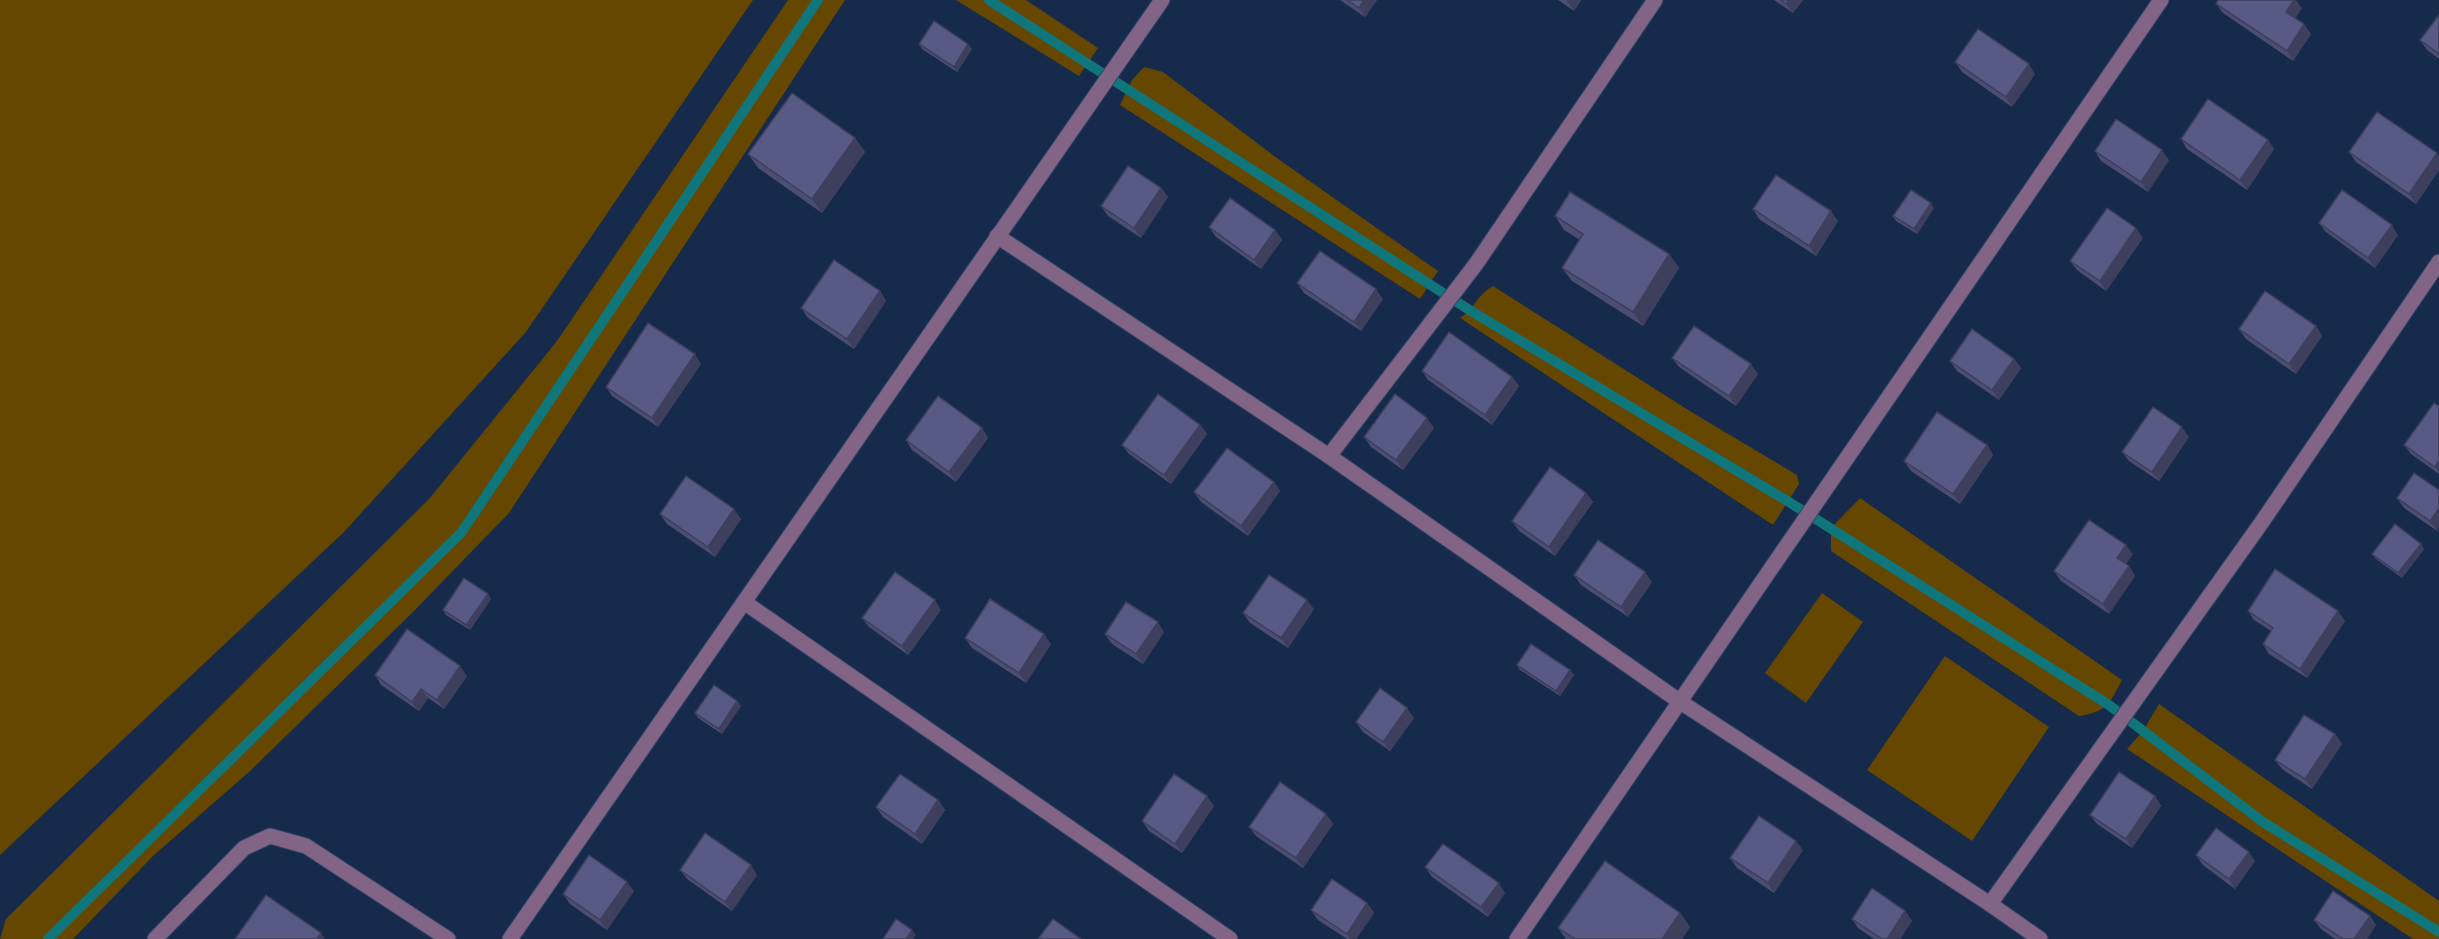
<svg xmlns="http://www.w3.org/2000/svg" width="2439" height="939" viewBox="0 0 2439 939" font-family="'Work Sans',sans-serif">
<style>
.green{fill:#654700}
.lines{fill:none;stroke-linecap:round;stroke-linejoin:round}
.stream{stroke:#0f767b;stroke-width:10}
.street-casing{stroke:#324565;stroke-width:17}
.street{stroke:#816486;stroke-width:15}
.wall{fill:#4b4d72}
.shaded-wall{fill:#3d3f5c}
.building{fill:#575a84;stroke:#3d3f5c;stroke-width:1.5}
</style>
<rect width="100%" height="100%" fill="#162a4c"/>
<g class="green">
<path d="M0 0H753L526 332 344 532 0 855Z"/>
<path d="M788 0H845L509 513 413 612 249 772 153 856 73 939H0L6 919 430 498 557 341Z"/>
<path d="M956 0H1026L1098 48 1079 76Z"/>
<path d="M1144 67 1163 72 1281 161 1438 271 1420 299 1120 105 1132 80Z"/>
<path d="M1493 286 1693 413 1797 475 1799 484 1773 525 1460 318C1474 309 1479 293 1493 286Z"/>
<path d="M1860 498 2122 680C2110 703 2107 712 2079 716L1831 551V528Z"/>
<path d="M1822 593 1863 622 1806 703 1765 673Z"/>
<path d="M1945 656 2049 727 1972 841 1867 770Z"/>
<path d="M2159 704 2439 901V939H2413L2127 749 2143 731Z"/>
</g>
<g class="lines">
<g class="stream">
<path d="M989 0 1471 311 1789 502 2109 705 2263 822 2439 932"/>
<path d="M48 939 461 533 818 0"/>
</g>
<defs>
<g id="street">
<path d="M997 236 1329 456 1679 701 1990 904 2040 939"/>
<path d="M1329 456 1476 264 1655 0"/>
<path d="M744 602 1230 939"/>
<path d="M1990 904 2262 522 2439 262"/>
<path d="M155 939 244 848 270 836 306 846 448 939"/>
<path d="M510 939 1162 0"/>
<path d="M1517 939 2161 0"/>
</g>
</defs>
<use href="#street" class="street-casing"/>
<use href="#street" class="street"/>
</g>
<g class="wall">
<path d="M1340 0H1377L1365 17Z"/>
<path d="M1558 0H1581L1574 11Z"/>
<path d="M1774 0H1803L1793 13Z"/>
<path d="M2216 4 2302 8 2295 18 2311 34 2293 61 2223 13Z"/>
<path d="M2439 15V59L2427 50 2420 40Z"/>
<path d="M919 44 972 49 957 72 922 49Z"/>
<path d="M1955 62 2035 74 2012 107 1962 72Z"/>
<path d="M855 138 865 152 822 213 758 168 748 154Z"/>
<path d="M2181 139 2268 140 2274 149 2247 190 2187 149Z"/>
<path d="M2095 151 2169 160 2148 192 2101 161Z"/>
<path d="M2349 152 2439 156V170L2416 204 2356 162Z"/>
<path d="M1161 188 1168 197 1141 238 1108 216 1101 206Z"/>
<path d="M1934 208 1917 234 1896 221 1893 216Z"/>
<path d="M1753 209 1838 221 1816 256 1759 219Z"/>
<path d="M1555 216 1669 254 1679 268 1643 326 1572 281 1562 268 1580 240 1564 230Z"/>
<path d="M2319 223 2398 235 2375 268 2326 232Z"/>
<path d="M1209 227 1275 230 1282 240 1261 269 1216 237Z"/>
<path d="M2143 238 2106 291 2077 270 2070 261Z"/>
<path d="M1297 283 1383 299 1361 331 1304 293Z"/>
<path d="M880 291 886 301 854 349 808 318 801 308Z"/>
<path d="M2316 326 2322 336 2296 374 2246 339 2239 329Z"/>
<path d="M1672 358 1758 374 1736 406 1679 367Z"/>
<path d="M2014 359 2021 368 1999 400 1957 371 1950 361Z"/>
<path d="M701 364 658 427 612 396 606 387Z"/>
<path d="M1422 371 1512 377 1519 386 1492 425 1428 380Z"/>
<path d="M2439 406V474L2411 454 2404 445Z"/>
<path d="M1200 425 1207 434 1171 484 1129 454 1122 445Z"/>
<path d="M982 428 988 438 956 482 912 450 906 440Z"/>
<path d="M1434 428 1403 470 1371 447 1364 437Z"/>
<path d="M2189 437 2159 481 2129 461 2122 452Z"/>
<path d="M1987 445 1993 455 1960 504 1911 471 1904 461Z"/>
<path d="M1274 482 1280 491 1248 536 1201 502 1194 492Z"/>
<path d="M2439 490V527L2437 531 2404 508 2397 498Z"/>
<path d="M1586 493 1593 502 1555 556 1519 531 1512 521Z"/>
<path d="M660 514 741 519 715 557 667 524Z"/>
<path d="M2424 549 2402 578 2376 559 2372 554Z"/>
<path d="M2133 554 2126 564 2129 566 2135 576 2109 614 2061 581 2054 571Z"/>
<path d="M1574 575 1652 582 1628 617 1581 585Z"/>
<path d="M491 599 470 630 446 615 443 610Z"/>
<path d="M1314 609 1288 648 1250 623 1243 613Z"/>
<path d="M941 610 908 655 869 627 862 618Z"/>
<path d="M2248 611 2345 621 2307 678 2269 654 2263 644 2271 631 2254 620Z"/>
<path d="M1164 632 1143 664 1112 644 1105 634Z"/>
<path d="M965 638 1051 644 1026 683 972 648Z"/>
<path d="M1517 665 1570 670 1574 675 1560 696 1520 670Z"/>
<path d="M375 675 467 676 444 709 428 698 419 711 381 685Z"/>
<path d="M737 701 741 706 722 734 698 718 695 713Z"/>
<path d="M1414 718 1390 751 1363 732 1356 722Z"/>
<path d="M2335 734 2342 744 2312 789 2282 769 2275 760Z"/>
<path d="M2155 796 2161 806 2132 848 2097 824 2090 815Z"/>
<path d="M938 800 945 810 922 844 883 817 876 807Z"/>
<path d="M1214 806 1182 853 1149 831 1142 821Z"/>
<path d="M1326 814 1333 824 1303 868 1256 836 1249 827Z"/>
<path d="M1803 850 1774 893 1737 868 1730 858Z"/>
<path d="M2196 855 2255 861 2235 889 2203 865Z"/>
<path d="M1425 867 1505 893 1488 917 1432 877Z"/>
<path d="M680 870 757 875 732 911 687 879Z"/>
<path d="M634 891 607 930 570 904 563 894Z"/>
<path d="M1367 903 1374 913 1356 939H1347L1318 920 1311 910Z"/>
<path d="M1905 911 1912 921 1900 939H1874L1858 928 1852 919Z"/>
<path d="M1680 913 1690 927 1682 939H1566L1558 928Z"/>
<path d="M2370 916 2376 925 2367 939H2335L2321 929 2314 920Z"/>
</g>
<g class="shaded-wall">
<path d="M1364 0H1377L1365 17 1359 8Z"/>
<path d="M1568 0H1581L1574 11 1567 1Z"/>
<path d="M1789 0H1803L1793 13 1786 4Z"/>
<path d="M2294 0H2296L2302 8 2293 22 2286 12Z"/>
<path d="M2304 24 2311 34 2293 61 2287 51Z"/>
<path d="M968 44 972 49 957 72 954 67Z"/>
<path d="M2029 64 2035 74 2012 107 2006 97Z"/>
<path d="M855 138 865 152 822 213 812 199Z"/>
<path d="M2268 140 2274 149 2247 190 2240 180Z"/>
<path d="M2162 150 2169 160 2148 192 2141 182Z"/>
<path d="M2437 153 2439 156V170L2416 204 2409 194Z"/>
<path d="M1161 188 1168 197 1141 238 1134 228Z"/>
<path d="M1931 203 1934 208 1917 234 1914 229Z"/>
<path d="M1831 211 1838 221 1816 256 1809 246Z"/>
<path d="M2392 225 2398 235 2375 268 2368 258Z"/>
<path d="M2136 228 2143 238 2106 291 2100 281Z"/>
<path d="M1275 230 1282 240 1261 269 1254 260Z"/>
<path d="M1669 254 1679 268 1643 326 1633 312Z"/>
<path d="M1376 289 1383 299 1361 331 1354 322Z"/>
<path d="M880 291 886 301 854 349 847 339Z"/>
<path d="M2316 326 2322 336 2296 374 2289 364Z"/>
<path d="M695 354 701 364 658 427 652 418Z"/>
<path d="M2014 359 2021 368 1999 400 1992 390Z"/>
<path d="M1751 364 1758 374 1736 406 1729 396Z"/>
<path d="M1512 377 1519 386 1492 425 1485 415Z"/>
<path d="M1427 418 1434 428 1403 470 1396 460Z"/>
<path d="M1200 425 1207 434 1171 484 1164 475Z"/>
<path d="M2182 427 2189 437 2159 481 2152 472Z"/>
<path d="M982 428 988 438 956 482 949 472Z"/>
<path d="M1987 445 1993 455 1960 504 1953 494Z"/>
<path d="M2439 461V472L2435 467Z"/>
<path d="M1274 482 1280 491 1248 536 1241 526Z"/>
<path d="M1586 493 1593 502 1555 556 1549 547Z"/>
<path d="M2439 508V527L2437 531 2430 521Z"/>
<path d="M734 509 741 519 715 557 708 547Z"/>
<path d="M2421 544 2424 549 2402 578 2398 573Z"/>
<path d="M2126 545 2133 554 2123 568 2117 558Z"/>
<path d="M2129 566 2135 576 2109 614 2103 604Z"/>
<path d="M1645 572 1652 582 1628 617 1621 607Z"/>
<path d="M488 594 491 599 470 630 466 625Z"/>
<path d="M935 600 941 610 908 655 902 646Z"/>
<path d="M1307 600 1314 609 1288 648 1281 638Z"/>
<path d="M2338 611 2345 621 2307 678 2300 669Z"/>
<path d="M1158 622 1164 632 1143 664 1136 654Z"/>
<path d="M1044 634 1051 644 1026 683 1019 673Z"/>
<path d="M460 666 467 676 444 709 437 700Z"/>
<path d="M1570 670 1574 675 1560 696 1556 691Z"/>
<path d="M421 689 428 698 419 711 412 702Z"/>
<path d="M737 701 741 706 722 734 719 729Z"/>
<path d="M1407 708 1414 718 1390 751 1383 742Z"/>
<path d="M2335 734 2342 744 2312 789 2305 779Z"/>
<path d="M1207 796 1214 806 1182 853 1175 844Z"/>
<path d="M2155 796 2161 806 2132 848 2126 839Z"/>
<path d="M938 800 945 810 922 844 915 834Z"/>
<path d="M1326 814 1333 824 1303 868 1296 858Z"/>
<path d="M1796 841 1803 850 1774 893 1768 883Z"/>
<path d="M2249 852 2255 861 2235 889 2229 879Z"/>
<path d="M751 865 757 875 732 911 725 902Z"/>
<path d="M627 882 634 891 607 930 600 920Z"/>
<path d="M1499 883 1505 893 1488 917 1481 907Z"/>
<path d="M1367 903 1374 913 1356 939H1350L1347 934Z"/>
<path d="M1905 911 1912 921 1900 939H1887Z"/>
<path d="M1680 913 1690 927 1682 939H1662Z"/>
<path d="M2370 916 2376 925 2367 939H2354Z"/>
<path d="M912 930 916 935 913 939H906Z"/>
<path d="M321 933 325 939H317Z"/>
</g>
<g class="building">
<path d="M1347 0H1364L1359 8Z"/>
<path d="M1781 0H1789L1786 4Z"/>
<path d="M2218 0H2294L2286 12 2304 24 2287 51 2216 4Z"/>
<path d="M2439 15V54L2420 40Z"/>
<path d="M934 21 968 44 954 67 919 44Z"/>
<path d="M1978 29 2029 64 2006 97 1955 62Z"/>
<path d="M792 93 855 138 812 199 748 154Z"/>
<path d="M2208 99 2268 140 2240 180 2181 139Z"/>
<path d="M2377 112 2437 153 2409 194 2349 152Z"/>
<path d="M2116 119 2162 150 2141 182 2095 151Z"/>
<path d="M1128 166 1161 188 1134 228 1101 206Z"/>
<path d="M1776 175 1831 211 1809 246 1753 209Z"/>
<path d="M1911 190 1931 203 1914 229 1893 216Z"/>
<path d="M2342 190 2392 225 2368 258 2319 223Z"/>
<path d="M1570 192 1669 254 1633 312 1562 268 1583 234 1555 216Z"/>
<path d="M1230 198 1275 230 1254 260 1209 227Z"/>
<path d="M2107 208 2136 228 2100 281 2070 261Z"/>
<path d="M1320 251 1376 289 1354 322 1297 283Z"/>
<path d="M834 260 880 291 847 339 801 308Z"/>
<path d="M2265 291 2316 326 2289 364 2239 329Z"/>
<path d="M648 323 695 354 652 418 606 387Z"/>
<path d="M1694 326 1751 364 1729 396 1672 358Z"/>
<path d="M1972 329 2014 359 1992 390 1950 361Z"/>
<path d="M1449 332 1512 377 1485 415 1422 371Z"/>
<path d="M1158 394 1200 425 1164 475 1122 445Z"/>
<path d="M1395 394 1427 418 1396 460 1364 437Z"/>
<path d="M938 396 982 428 949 472 906 440Z"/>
<path d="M2434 403 2439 406V461L2435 467 2404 445Z"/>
<path d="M2153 407 2182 427 2152 472 2122 452Z"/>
<path d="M1937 412 1987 445 1953 494 1904 461Z"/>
<path d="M1227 448 1274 482 1241 526 1194 492Z"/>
<path d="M1550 467 1586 493 1549 547 1512 521Z"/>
<path d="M2414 473 2439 490V508L2430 521 2397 498Z"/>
<path d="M686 476 734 509 708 547 660 514Z"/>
<path d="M2089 520 2126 545 2117 558 2129 566 2103 604 2054 571Z"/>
<path d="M2395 524 2421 544 2398 573 2372 554Z"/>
<path d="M1598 540 1645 572 1621 607 1574 575Z"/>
<path d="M2275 569 2338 611 2300 669 2263 644 2273 628 2248 611Z"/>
<path d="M895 572 935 600 902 646 862 618Z"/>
<path d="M1269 575 1307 600 1281 638 1243 613Z"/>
<path d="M464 578 488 594 466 625 443 610Z"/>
<path d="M990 599 1044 634 1019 673 965 638Z"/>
<path d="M1126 602 1158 622 1136 654 1105 634Z"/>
<path d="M407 629 460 666 437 700 421 689 412 702 375 675Z"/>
<path d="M1531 644 1570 670 1556 691 1517 665Z"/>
<path d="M714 685 737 701 719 729 695 713Z"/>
<path d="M1380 688 1407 708 1383 742 1356 722Z"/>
<path d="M2304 715 2335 734 2305 779 2275 760Z"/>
<path d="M2119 772 2155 796 2126 839 2090 815Z"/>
<path d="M900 774 938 800 915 834 876 807Z"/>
<path d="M1174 774 1207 796 1175 844 1142 821Z"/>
<path d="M1280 782 1326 814 1296 858 1249 827Z"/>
<path d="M1759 816 1796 841 1768 883 1730 858Z"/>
<path d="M2216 828 2249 852 2229 879 2196 855Z"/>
<path d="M705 833 751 865 725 902 680 870Z"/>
<path d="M1443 844 1499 883 1481 907 1425 867Z"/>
<path d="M589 855 627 882 600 920 563 894Z"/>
<path d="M1605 861 1680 913 1662 939H1575L1558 928Z"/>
<path d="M1332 879 1367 903 1347 934 1311 910Z"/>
<path d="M1872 888 1905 911 1887 939H1882L1852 919Z"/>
<path d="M2333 891 2370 916 2354 939H2343L2314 920Z"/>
<path d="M266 895 321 933 317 939H235Z"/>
<path d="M896 919 912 930 906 939H883Z"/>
<path d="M1053 919 1081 939H1038Z"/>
</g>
</svg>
